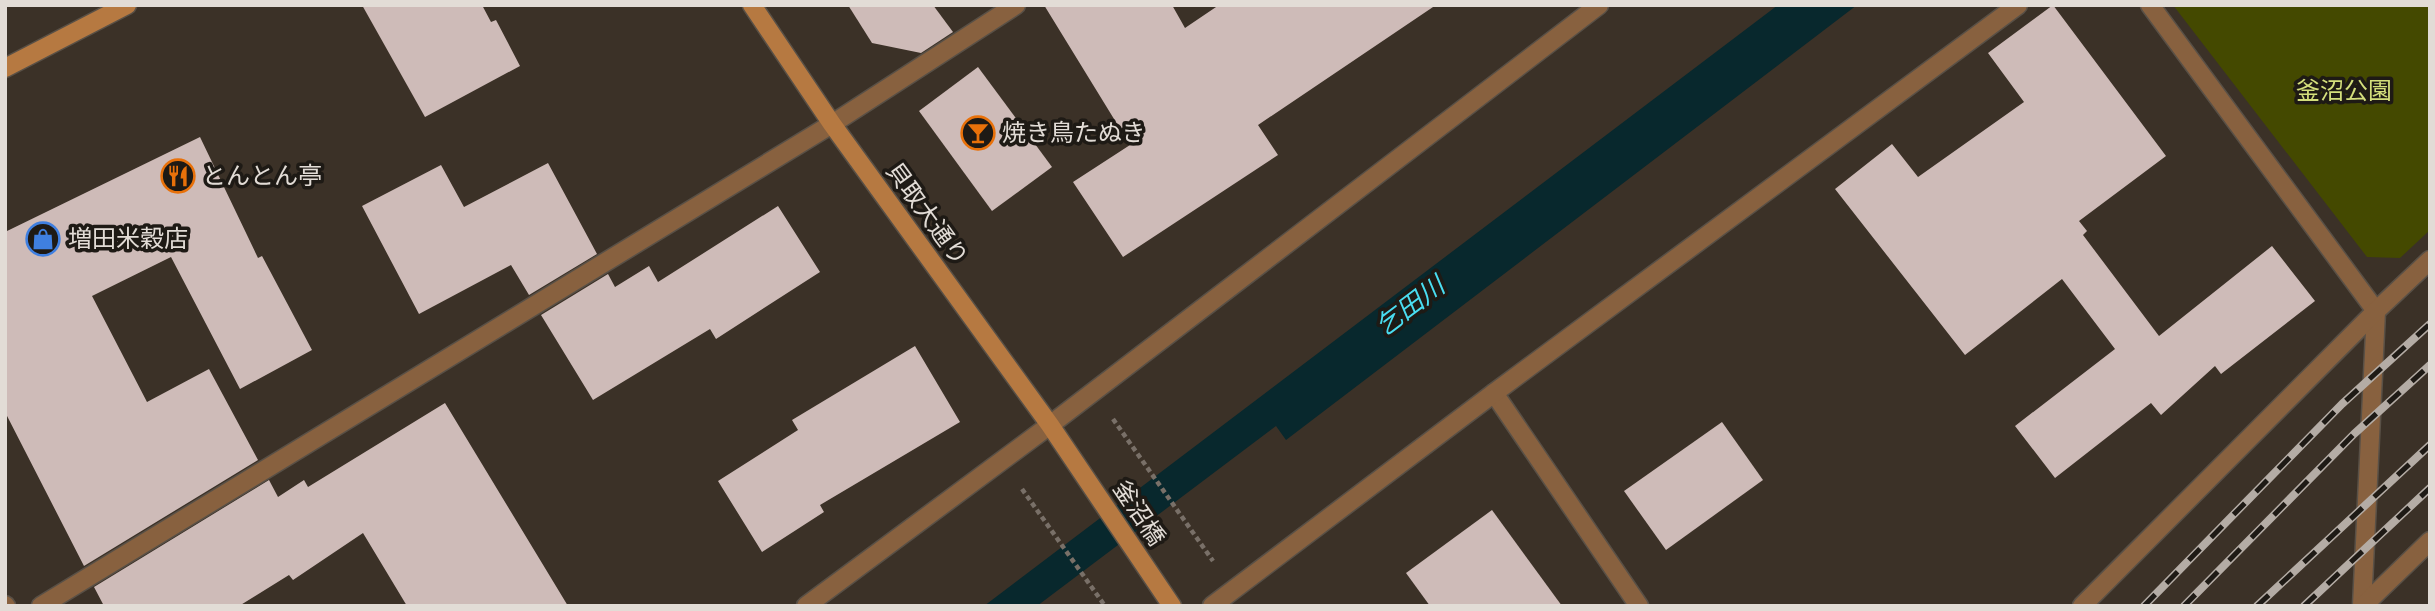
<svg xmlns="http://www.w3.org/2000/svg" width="2435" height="611" viewBox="0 0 2435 611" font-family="Jost,'Noto Sans JP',sans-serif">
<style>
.green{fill:#444900}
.water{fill:#08282d}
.building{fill:#cebbb8}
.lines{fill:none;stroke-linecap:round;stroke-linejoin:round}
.street-casing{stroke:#595046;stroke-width:21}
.secondary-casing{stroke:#595046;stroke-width:21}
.path{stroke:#797068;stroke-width:4.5;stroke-dasharray:5 3.5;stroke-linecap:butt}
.street{stroke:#88613f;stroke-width:18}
.secondary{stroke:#b67941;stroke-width:18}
.rail-casing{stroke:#b4aca5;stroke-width:8}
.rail{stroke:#1e1a15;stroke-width:5;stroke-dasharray:16;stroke-linecap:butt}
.labels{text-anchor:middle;stroke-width:7;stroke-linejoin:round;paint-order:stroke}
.park-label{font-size:24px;fill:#d4df7c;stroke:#1e1a15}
.poi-label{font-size:24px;fill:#e2dcd6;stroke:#1e1a15;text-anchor:start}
.street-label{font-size:24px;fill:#e2dcd6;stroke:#1e1a15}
.water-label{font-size:26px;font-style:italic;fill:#49ddf1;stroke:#1e1a15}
</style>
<rect width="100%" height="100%" fill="#3b3127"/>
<path class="green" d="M2173 5H2430V230L2400 258 2367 257Z"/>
<path class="water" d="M1778 5H1857L1286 440 1276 426 1037 606H984Z"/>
<g class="building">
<path d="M362 5H482L491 22 496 20 520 66 425 117Z"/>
<path d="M848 5H933L953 32 921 53 872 43Z"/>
<path d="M1044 5H1172L1185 28 1219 5H1436L1258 125 1278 155 1123 257 1073 182 1130 145Z"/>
<path d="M2053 5 2166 156 2079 221 2087 231 2083 235 2159 336 2272 246 2315 301 2221 374 2215 366 2161 415 2151 403 2055 478 2015 426 2115 349 2062 279 1965 355 1835 189 1892 144 1918 177 2024 102 1988 53Z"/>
<path d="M978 67 1052 167 992 211 919 111Z"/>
<path d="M200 137 258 258 262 256 312 350 240 389 171 257 92 296 147 402 209 369 258 460 84 566 5 412V232Z"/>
<path d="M548 163 597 254 529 295 511 265 419 314 362 206 441 165 464 207Z"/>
<path d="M778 206 820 272 716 339 710 329 593 400 541 315 608 274 615 287 649 266 658 282Z"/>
<path d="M915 346 960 422 820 505 824 512 762 552 718 481 798 430 792 420Z"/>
<path d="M445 403 568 606H407L363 533 293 580 289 575 239 606H104L94 587 269 480 278 497 304 480 308 487Z"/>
<path d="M1722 422 1763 480 1666 550 1624 491Z"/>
<path d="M1492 510 1562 606H1430L1406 573Z"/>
</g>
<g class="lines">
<defs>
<g id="street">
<path d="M2150 5 2376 311 2362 606"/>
<path d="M1494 393 1639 606"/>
<path d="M5 605 6 606"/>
<path d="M41 606 832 124 1016 5"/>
<path d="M806 606 1050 425 1599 5"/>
<path d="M1212 606 1494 393 2018 5"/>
<path d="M2082 606 2376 311 2430 260"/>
<path d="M2363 606 2430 541"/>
</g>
<g id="secondary">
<path d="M752 5 832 124 1050 425 1172 606"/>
<path d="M5 68 127 5"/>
</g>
</defs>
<use href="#street" class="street-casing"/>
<use href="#secondary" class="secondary-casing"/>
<g class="path">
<path d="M1113 419 1213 561"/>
<path d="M1022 489 1105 606"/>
</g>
<use href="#street" class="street"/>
<use href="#secondary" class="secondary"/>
<defs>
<g id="rail">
<path d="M2144 606 2342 404 2430 324"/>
<path d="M2184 606 2354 434 2430 365"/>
<path d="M2257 606 2430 445"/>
<path d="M2304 606 2430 488"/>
</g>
</defs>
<use href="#rail" class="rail-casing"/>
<use href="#rail" class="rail"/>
</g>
<defs>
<symbol id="bar-ring" viewBox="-11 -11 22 22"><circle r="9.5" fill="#1e1a15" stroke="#e8710a" stroke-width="1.5"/><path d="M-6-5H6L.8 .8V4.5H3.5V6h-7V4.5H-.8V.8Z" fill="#e8710a"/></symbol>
<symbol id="restaurant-ring" viewBox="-11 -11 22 22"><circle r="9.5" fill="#1e1a15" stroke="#e8710a" stroke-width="1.5"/><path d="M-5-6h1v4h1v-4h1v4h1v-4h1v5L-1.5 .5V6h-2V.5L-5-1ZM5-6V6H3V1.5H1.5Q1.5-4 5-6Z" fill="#e8710a"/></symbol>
<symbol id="shop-ring" viewBox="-11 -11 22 22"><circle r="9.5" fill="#1e1a15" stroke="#3f7fe0" stroke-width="1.5"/><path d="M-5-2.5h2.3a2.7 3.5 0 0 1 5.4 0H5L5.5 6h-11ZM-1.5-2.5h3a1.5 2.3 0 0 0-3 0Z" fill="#3f7fe0"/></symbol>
</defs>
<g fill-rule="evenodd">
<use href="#bar-ring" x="959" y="114" width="38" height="38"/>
<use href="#restaurant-ring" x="159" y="157" width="38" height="38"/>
<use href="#shop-ring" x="24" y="220" width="38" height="38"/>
</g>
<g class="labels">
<g class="park-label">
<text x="2344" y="99">釜沼公園</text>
</g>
<g class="poi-label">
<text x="1002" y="141">焼き鳥たぬき</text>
<text x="202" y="184">とんとん亭</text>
<text x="68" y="247">増田米穀店</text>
</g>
<g class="street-label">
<text transform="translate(927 214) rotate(54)" y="8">貝取大通り</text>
<text transform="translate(1139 513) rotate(56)" y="8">釜沼橋</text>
</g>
<g class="water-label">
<text transform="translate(1410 306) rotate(-37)" y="9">乞田川</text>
</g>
</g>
<rect width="2435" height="611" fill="none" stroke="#e2dcd6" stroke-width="14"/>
</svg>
